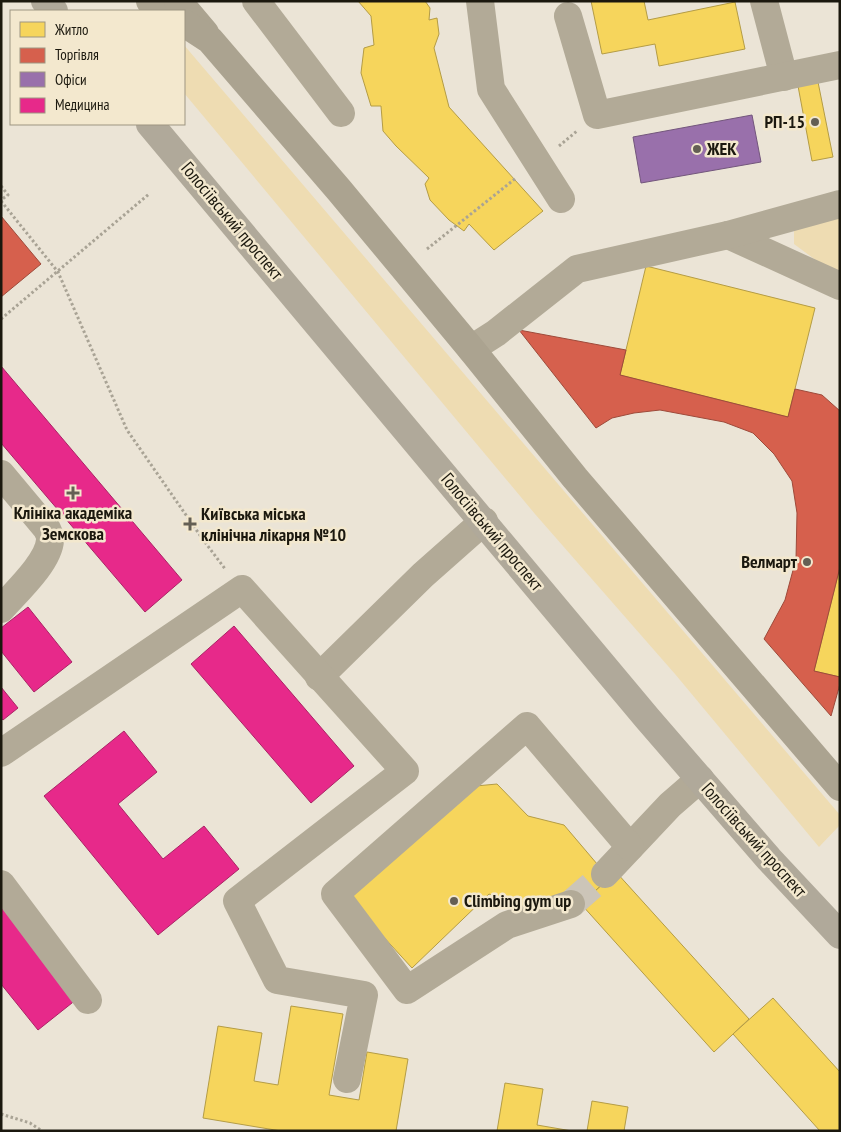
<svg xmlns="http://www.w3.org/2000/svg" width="841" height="1132" viewBox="0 0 841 1132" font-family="'PT Sans Narrow',sans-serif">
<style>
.green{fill:#eedcb2}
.homes{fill:#f6d55c;stroke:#b49c45}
.shops{fill:#d6604d;stroke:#9e4a3a}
.offices{fill:#9970ab;stroke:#73567c}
.health{fill:#e7298a;stroke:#aa2465}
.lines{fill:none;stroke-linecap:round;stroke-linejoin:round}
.minor-tunnel{stroke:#ccc5b8;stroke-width:28;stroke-dasharray:28 14;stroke-linecap:butt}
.path{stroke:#a9a395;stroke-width:3;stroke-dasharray:2.5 2.5;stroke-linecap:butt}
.minor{stroke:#b2aa97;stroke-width:28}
.major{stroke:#aba390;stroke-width:28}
.highway{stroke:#b0a99a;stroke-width:28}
.poi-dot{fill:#645f54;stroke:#f3e8ce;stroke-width:2}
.labels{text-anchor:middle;stroke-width:5;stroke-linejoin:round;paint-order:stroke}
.poi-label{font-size:18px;font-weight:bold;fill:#1b180e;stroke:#f3e8ce;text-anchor:start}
.street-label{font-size:18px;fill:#1b180e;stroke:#f3e8ce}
</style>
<rect width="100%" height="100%" fill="#ebe4d6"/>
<g class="green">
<path d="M184 45 840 815V825L819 847 675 674 535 514 184 93Z"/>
<path d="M840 215V274L817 261 794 244V230Z"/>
</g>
<g class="homes">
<path d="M358 1H425L430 8 429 20 437 18 439 34 434 48 449 107 543 211 494 250 469 224 464 231 449 220 430 200 425 184 429 178 396 146 383 131 381 106H371L361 73 364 48 374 45 371 16Z"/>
<path d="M591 1H644L648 20 735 2 745 49 659 66 655 44 602 54Z"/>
<path d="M818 82 833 157 812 161 798 86Z"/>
<path d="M646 266 815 308 788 417 620 375Z"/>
<path d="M840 567V677L814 671Z"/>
<path d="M497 784 528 816 564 825 609 878 581 904 518 907 489 894 412 968 347 897 465 787Z"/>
<path d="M616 872 749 1019 714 1052 581 904Z"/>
<path d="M773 998 840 1072V1131H820L733 1034Z"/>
<path d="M291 1006 343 1014 329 1095 359 1100 367 1052 408 1059 396 1131H281L203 1118 218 1026 262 1033 254 1081 278 1085Z"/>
<path d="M505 1083 543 1089 537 1125 572 1131H497Z"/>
<path d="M592 1101 628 1107 624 1131H587Z"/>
</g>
<g class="shops">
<path d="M1 216 41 264 1 297Z"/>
<path d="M519 330 626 350 620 375 788 417 795 389 822 395 840 411V567L814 671 840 677V684L831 716 764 639 785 600 796 559 797 513 792 481 774 454 753 433 724 422 660 410 634 413 612 418 596 428Z"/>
</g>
<path class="offices" d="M752 115 761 162 641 183 633 137Z"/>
<g class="health">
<path d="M1 366 182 580 145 612 1 443Z"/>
<path d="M28 607 72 662 34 692 1 651V628Z"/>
<path d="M234 626 354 766 311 803 191 664Z"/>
<path d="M1 687 18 708 3 720 1 718Z"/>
<path d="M124 731 157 772 118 804 163 859 204 826 239 869 158 935 44 796Z"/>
<path d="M1 904 77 999 38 1030 1 984Z"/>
</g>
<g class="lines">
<path class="minor-tunnel" d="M571 904 605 874"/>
<g class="path">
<path d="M559 146 577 131"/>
<path d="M1 186 8 195 1 200"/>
<path d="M1 201 58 272 127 430 204 541 226 570"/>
<path d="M427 249 516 178"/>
<path d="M1 319 149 194"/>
<path d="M1 1114 30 1123 42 1131"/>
</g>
<g class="minor">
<path d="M256 1 341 113"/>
<path d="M480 1 491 89 561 199"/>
<path d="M764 1 784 77"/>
<path d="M568 16 597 115 840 65"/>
<path d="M728 235 840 286"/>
<path d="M471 349 496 333 577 269 728 235 840 204"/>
<path d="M1 474 47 529C48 532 51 536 50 540 49 562 15 593 1 609"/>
<path d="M319 677 423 575 484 521"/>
<path d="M1 753 242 589 405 771 237 901 277 980 364 995 347 1079"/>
<path d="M605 874 670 805 700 779"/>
<path d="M1 884 88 1000"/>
<path d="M571 904 507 925 407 990 335 894 527 726 630 847"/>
</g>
<g class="major">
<path d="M150 1 165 11"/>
<path d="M178 1 205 33"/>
<path d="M184 23 210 40 339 190 471 349 575 478 840 787"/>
</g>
<g class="highway">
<path d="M45 1 54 11"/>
<path d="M150 124 647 718 769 859 840 935"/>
</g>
</g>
<g class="poi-dot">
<circle cx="815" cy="122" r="5"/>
<circle cx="697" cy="149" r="5"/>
<path d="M70.5 485.5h5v5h5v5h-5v5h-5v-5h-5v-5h5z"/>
<path d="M187.5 516.5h5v5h5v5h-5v5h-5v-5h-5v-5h5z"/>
<circle cx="807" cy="562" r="5"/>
<circle cx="454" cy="901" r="5"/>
</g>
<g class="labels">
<g class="poi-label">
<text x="805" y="128" text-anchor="end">РП-15</text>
<text x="707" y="155">ЖЕК</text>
<text x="73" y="519" text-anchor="middle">Клініка академіка<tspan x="73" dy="21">Земскова</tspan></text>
<text x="201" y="520">Київська міська<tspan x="201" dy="21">клінічна лікарня №10</tspan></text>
<text x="797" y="568" text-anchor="end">Велмарт</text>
<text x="464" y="907">Climbing gym up</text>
</g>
<g class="street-label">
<text transform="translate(232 221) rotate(50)" y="6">Голосіївський проспект</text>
<text transform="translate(492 532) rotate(50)" y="6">Голосіївський проспект</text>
<text transform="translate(754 840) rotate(48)" y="6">Голосіївський проспект</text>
</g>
</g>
<rect width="841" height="1132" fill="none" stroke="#1b180e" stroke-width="5"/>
<rect x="10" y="10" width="175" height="115" fill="#f3e8ce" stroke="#9d9581"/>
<rect x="20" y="22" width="25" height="15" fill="#f6d55c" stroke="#9d9581"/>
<text x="55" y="35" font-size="15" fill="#1b180e">Житло</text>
<rect x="20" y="48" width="25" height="15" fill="#d6604d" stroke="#9d9581"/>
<text x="55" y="60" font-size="15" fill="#1b180e">Торгівля</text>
<rect x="20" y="72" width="25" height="15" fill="#9970ab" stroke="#9d9581"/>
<text x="55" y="85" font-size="15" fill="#1b180e">Офіси</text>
<rect x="20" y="98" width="25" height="15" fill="#e7298a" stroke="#9d9581"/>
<text x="55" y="110" font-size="15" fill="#1b180e">Медицина</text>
</svg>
